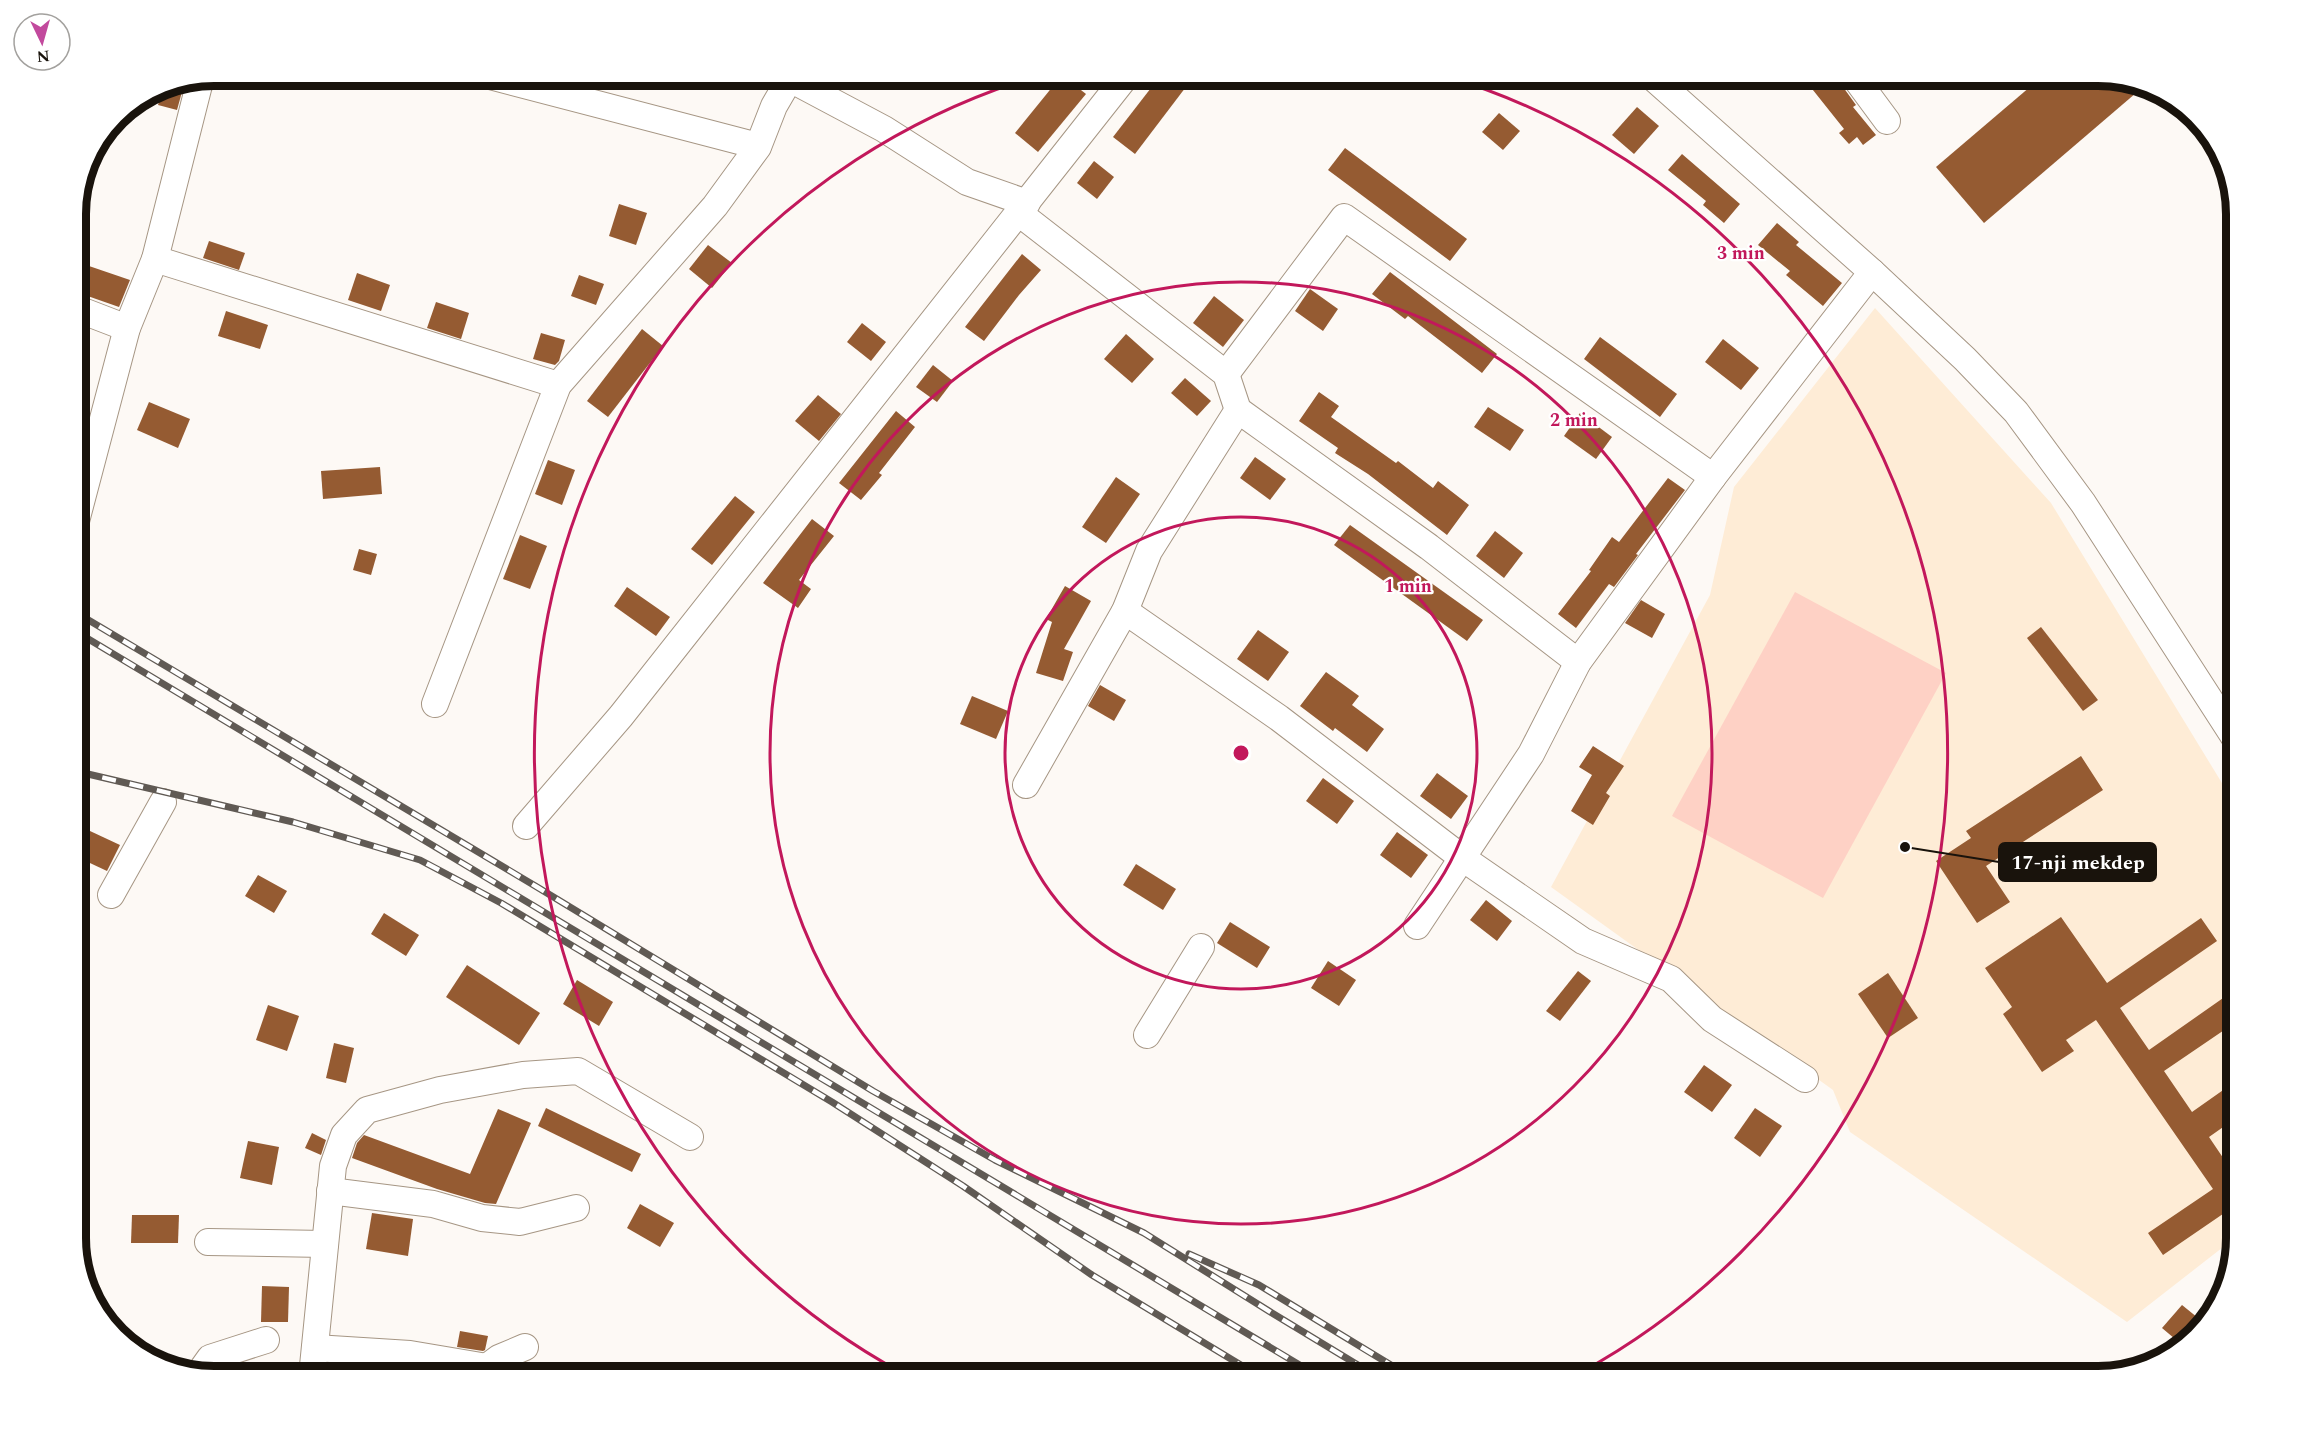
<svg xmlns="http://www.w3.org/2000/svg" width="2311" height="1451" viewBox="0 0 2311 1451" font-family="Spectral,serif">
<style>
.built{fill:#feecd6}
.green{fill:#fed1c5}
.building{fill:#955b32}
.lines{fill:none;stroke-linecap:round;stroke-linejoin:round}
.minor-casing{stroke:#a69684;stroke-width:28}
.minor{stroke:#fff;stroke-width:26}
.rail-casing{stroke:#605a54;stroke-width:7}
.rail{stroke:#fff;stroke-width:4.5;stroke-dasharray:14;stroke-linecap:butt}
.ring{fill:none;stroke:#c2185b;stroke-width:3}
.rim{fill:none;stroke:#19130c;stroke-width:8}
.centre{fill:#c2185b;stroke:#fff;stroke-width:3}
.ring-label{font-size:18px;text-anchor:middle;font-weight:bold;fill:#c2185b;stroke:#fff;stroke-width:4.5;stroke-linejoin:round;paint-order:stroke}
.leader{fill:none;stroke:#19130c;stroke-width:2}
.callout-dot{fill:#19130c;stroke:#fff;stroke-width:2}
.callout{fill:#19130c;stroke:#19130c;stroke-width:2}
.callout-label{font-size:20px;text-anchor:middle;font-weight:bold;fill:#fff}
</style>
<rect width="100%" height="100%" fill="#fdf9f5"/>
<path class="built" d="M1875 308 2051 503 2236 806V1237L2127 1322 1850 1132 1833 1090 1551 887 1710 595 1734 487Z"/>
<path class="green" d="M1795 592 1946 673 1823 898 1672 816Z"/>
<g class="building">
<path d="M1062 75 1086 94 1038 152 1015 133Z"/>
<path d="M1161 75H1195L1135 154 1113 137Z"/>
<path d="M1801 75H1826L1833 83 1838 80 1856 105 1853 107 1876 135 1863 145 1857 137 1849 144 1839 133 1844 129Z"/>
<path d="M2044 75H2097L2143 87 1984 223 1936 167Z"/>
<path d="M185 81 177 110 158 105 164 85Z"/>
<path d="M1637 107 1659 126 1634 154 1612 135Z"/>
<path d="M1499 113 1520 131 1503 150 1482 132Z"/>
<path d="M1345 148 1467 239 1450 261 1328 170Z"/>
<path d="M1682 154 1740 204 1724 223 1703 205 1706 201 1668 170Z"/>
<path d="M1094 161 1114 177 1097 199 1077 183Z"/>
<path d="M619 204 647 213 636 245 609 236Z"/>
<path d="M1777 223 1799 242 1796 245 1842 283 1823 306 1786 275 1790 271 1758 245Z"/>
<path d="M209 241 245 253 239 270 203 258Z"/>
<path d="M708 245 732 263 712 288 689 269Z"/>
<path d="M1022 254 1041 270 1019 295 984 341 965 327Z"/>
<path d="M89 266 130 280 119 307 79 293Z"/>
<path d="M1390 272 1497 354 1482 373 1408 316 1405 319 1372 294Z"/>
<path d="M357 273 390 285 381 311 348 300Z"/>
<path d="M579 275 604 284 596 305 571 296Z"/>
<path d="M1310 289 1338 309 1323 331 1295 311Z"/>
<path d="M1214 296 1244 320 1223 347 1193 323Z"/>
<path d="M436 302 469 313 461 339 427 328Z"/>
<path d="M226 311 268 325 260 349 218 336Z"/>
<path d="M862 323 886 342 871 361 847 342Z"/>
<path d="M642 329 663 346 608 417 587 401Z"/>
<path d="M541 333 565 340 559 361 555 365 533 359Z"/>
<path d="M1126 334 1154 359 1132 383 1104 359Z"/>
<path d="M1600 337 1677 394 1660 417 1584 359Z"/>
<path d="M1723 339 1759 368 1741 390 1705 362Z"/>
<path d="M933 365 953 381 937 402 916 387Z"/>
<path d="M1185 378 1211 401 1197 416 1171 393Z"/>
<path d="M1319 392 1339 406 1331 417 1396 463 1398 461 1433 488 1438 481 1469 505 1447 535 1368 474 1335 453 1338 448 1299 421Z"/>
<path d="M818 395 841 414 819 441 795 421Z"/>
<path d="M149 402 190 419 178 448 137 430Z"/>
<path d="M1488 407 1524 430 1510 451 1474 427Z"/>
<path d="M896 411 915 427 879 473 882 475 861 500 839 483Z"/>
<path d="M1580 413 1612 437 1596 459 1564 436Z"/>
<path d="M1255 457 1286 479 1270 500 1240 478Z"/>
<path d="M548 460 575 470 562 505 535 494Z"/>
<path d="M380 467 382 494 323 499 321 471Z"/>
<path d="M1116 477 1140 494 1106 543 1082 527Z"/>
<path d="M1668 478 1685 490 1636 554 1638 555 1614 587 1609 584 1576 628 1558 614 1591 571 1589 570 1612 537 1619 542Z"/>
<path d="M735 496 755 512 712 565 691 549Z"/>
<path d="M812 519 834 536 799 580 811 589 798 608 763 583Z"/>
<path d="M1350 525 1483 620 1467 641 1334 545Z"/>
<path d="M1495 531 1523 553 1504 578 1476 556Z"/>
<path d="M520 535 547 546 530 589 503 579Z"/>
<path d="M359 549 377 554 371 575 353 570Z"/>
<path d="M1065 586 1091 601 1064 649 1073 652 1063 681 1036 673 1052 622 1046 619Z"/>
<path d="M627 587 670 617 656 636 614 606Z"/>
<path d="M1641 600 1665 614 1652 638 1625 623Z"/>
<path d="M2041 627 2098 700 2083 711 2027 638Z"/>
<path d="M1258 630 1289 652 1268 681 1237 659Z"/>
<path d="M1326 672 1359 696 1352 705 1384 729 1367 752 1335 728 1333 731 1300 706Z"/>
<path d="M1100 685 1126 700 1114 721 1088 706Z"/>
<path d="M972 696 1008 711 996 739 960 724Z"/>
<path d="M1593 746 1624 766 1606 793 1610 796 1593 825 1571 811 1592 775 1579 767Z"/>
<path d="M2081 756 2103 790 1986 866 2010 902 1977 923 1936 861 1971 838 1966 831Z"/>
<path d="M1437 773 1468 796 1451 819 1420 796Z"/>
<path d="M1323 778 1354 801 1337 824 1306 801Z"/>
<path d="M75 824 120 845 107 871 75 856Z"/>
<path d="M1397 832 1428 855 1411 878 1380 855Z"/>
<path d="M1136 864 1176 889 1163 910 1123 885Z"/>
<path d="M258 875 287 891 274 913 245 896Z"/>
<path d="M1486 900 1512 921 1497 941 1470 920Z"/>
<path d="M384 913 419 935 406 956 371 934Z"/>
<path d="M2061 917 2107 983 2201 918 2217 941 2120 1008 2149 1050 2236 989V1022L2164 1071 2192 1112 2236 1081V1118L2209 1137 2236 1177V1205L2163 1255 2148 1233 2213 1189 2096 1020 2066 1040 2074 1051 2042 1072 2003 1014 2012 1007 1985 968Z"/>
<path d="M1230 922 1270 947 1257 968 1217 943Z"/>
<path d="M1328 961 1356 980 1339 1006 1311 988Z"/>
<path d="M467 965 540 1013 519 1045 446 997Z"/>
<path d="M1578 971 1591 981 1560 1021 1546 1011Z"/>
<path d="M1888 973 1918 1018 1888 1038 1858 994Z"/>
<path d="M577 980 613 1002 599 1026 563 1004Z"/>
<path d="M268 1005 299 1016 287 1051 256 1040Z"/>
<path d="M334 1043 354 1048 346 1083 326 1078Z"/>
<path d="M1704 1065 1732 1085 1712 1112 1684 1092Z"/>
<path d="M546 1108 641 1154 632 1172 538 1126Z"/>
<path d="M1755 1108 1782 1126 1760 1157 1734 1138Z"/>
<path d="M498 1109 531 1123 496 1204 485 1203 437 1189 352 1158 357 1143 364 1135 470 1174Z"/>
<path d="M312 1133 326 1140 321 1155 305 1148Z"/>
<path d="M248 1141 279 1147 272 1185 240 1178Z"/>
<path d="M640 1204 674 1223 660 1247 627 1228Z"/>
<path d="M372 1213 413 1219 408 1256 366 1249Z"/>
<path d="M132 1215H179L178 1243H131Z"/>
<path d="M262 1286 289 1287 288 1322H261Z"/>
<path d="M2182 1305 2203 1322 2181 1344 2162 1328Z"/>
<path d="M460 1331 488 1336 485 1350 483 1351 457 1347Z"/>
</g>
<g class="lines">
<defs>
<g id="minor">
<path d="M486 75 758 146"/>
<path d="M1650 75 1872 272 1965 359 2016 412 2083 503 2236 740"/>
<path d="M1853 75 1887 121"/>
<path d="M790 79 884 129 967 182 1027 203"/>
<path d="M1019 213 1226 374 1238 410 1429 547 1578 662"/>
<path d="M155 259 558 385"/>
<path d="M75 308 127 328"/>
<path d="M1226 374 1344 217 1713 477"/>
<path d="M75 525 127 328 155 259 201 77"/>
<path d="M1125 611 1279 718 1461 857 1583 941 1671 979 1712 1019 1805 1079"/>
<path d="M435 704 558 385 715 206 758 147 774 106 792 75"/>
<path d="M1026 785 1125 611 1149 551 1238 410"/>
<path d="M526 826 621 716 1127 75"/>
<path d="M111 895 163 802"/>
<path d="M1417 926 1531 754 1578 662 1713 477 1872 272"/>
<path d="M1147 1035 1201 947"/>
<path d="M330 1191 433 1204 482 1218 520 1222 576 1208"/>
<path d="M208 1242 325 1244"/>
<path d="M315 1348 410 1354 487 1367 499 1358 525 1347"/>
<path d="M200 1372 210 1358 266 1340"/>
<path d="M312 1376 333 1166 344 1135 367 1110 440 1090 523 1075 578 1071 690 1137"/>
</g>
</defs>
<use href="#minor" class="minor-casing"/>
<use href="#minor" class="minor"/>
<defs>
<g id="rail">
<path d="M75 612 537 887 873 1091 995 1160 1144 1233 1272 1313 1376 1376"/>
<path d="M75 631 1318 1376"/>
<path d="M75 771 293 822 420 860 501 903 832 1102 963 1186 1092 1275 1259 1376"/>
<path d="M1189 1254 1259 1285 1409 1376"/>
</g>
</defs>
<use href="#rail" class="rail-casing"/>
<use href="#rail" class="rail"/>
</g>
<g class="ring">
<circle cx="1241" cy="753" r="236"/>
<circle cx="1241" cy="753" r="471"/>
<path d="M904 1374A707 707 0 0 1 1040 75M1442 75A707 707 0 0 1 1578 1374"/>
</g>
<path d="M0 0H2311V1451H0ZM214 86H2098A128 128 0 0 1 2226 214V1238A128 128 0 0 1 2098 1366H214A128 128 0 0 1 86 1238V214A128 128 0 0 1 214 86Z" fill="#fff" fill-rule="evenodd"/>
<path class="rim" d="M214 86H2098A128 128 0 0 1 2226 214V1238A128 128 0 0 1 2098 1366H214A128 128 0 0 1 86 1238V214A128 128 0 0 1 214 86Z"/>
<circle cx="1241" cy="753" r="9" class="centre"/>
<g class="ring-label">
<text x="1741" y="259">3 min</text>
<text x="1574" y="426">2 min</text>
<text x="1408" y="592">1 min</text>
</g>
<path class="leader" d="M1905 847L1999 862"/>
<circle class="callout-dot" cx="1905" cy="847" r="6"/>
<rect class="callout" x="1999" y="843" width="157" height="38" rx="6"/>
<g class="callout-label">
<text x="2078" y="869">17-nji mekdep</text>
</g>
<g transform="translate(42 42) rotate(175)"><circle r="28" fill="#ffffff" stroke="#a3a19e" stroke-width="1.5"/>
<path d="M0-4.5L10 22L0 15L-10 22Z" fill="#c2499d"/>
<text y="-9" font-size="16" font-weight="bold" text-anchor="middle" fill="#19130c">N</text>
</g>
</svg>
